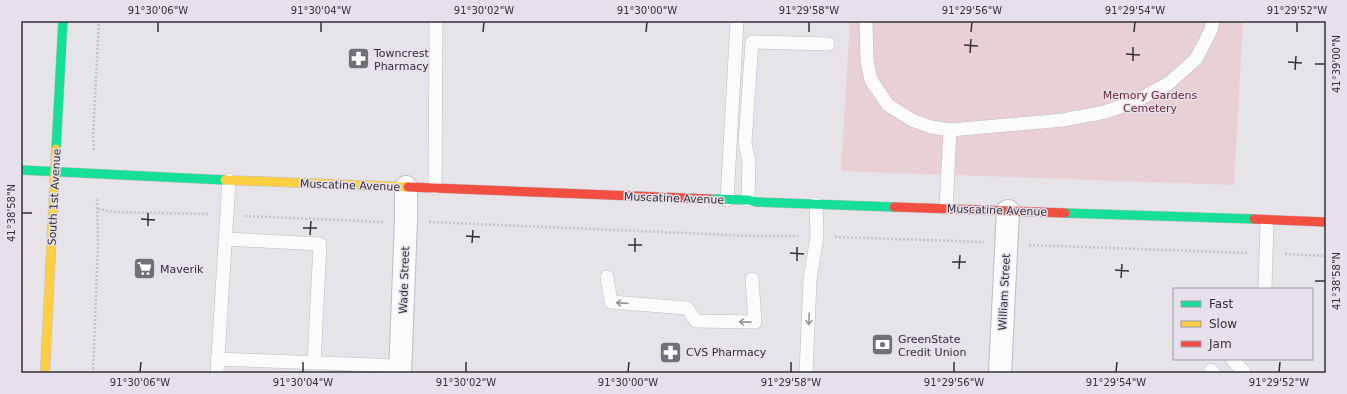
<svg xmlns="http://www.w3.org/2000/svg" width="1347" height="394" viewBox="0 0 1347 394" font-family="'DejaVu Sans',sans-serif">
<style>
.green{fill:#e9d0d5}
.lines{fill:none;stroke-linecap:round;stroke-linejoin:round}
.lane-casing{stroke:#bfbcc1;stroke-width:14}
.street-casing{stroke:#bfbcc1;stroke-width:24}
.fast-casing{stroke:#bfbcc1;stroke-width:10}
.slow-casing{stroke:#bfbcc1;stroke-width:10}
.jam-casing{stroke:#bfbcc1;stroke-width:10}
.path{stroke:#c4c4c6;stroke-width:2.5;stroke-dasharray:2 2;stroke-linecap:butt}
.lane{stroke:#fbfbfc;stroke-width:13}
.street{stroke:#fbfbfc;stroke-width:22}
.fast{stroke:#16e098;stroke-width:9}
.slow{stroke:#ffcf43;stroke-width:9}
.jam{stroke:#f24e42;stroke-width:9}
.oneway{stroke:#979699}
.ticks{fill:none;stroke:#333136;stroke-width:1.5}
.labels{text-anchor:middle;stroke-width:3;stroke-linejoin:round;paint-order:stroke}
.poi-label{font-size:11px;fill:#333136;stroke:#e6e0ec;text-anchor:start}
.park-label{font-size:11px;fill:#6d2b37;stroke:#e6e0ec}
.street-label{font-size:11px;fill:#333136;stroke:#e6e0ec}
.neatline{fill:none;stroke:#333136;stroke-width:1.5}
.ticks-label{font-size:10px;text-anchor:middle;fill:#333136}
</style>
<rect width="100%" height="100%" fill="#e6e3e9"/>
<path class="green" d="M850 21H1243L1234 185 841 171Z"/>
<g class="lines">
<defs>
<g id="lane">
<path d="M866 21 867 61 871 80 888 105 912 120 931 127 950 130 1063 120 1105 112 1136 101 1169 83 1196 59 1211 30 1213 21"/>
<path d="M435 188 436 21"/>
<path d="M727 200 737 21"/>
<path d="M748 200 749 161 745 143 752 42 828 44"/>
<path d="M946 208 950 130"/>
<path d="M225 239 320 244 314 363"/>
<path d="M607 277 611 302 687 308 696 321 755 322 752 279"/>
<path d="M1265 289 1267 221"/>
<path d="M217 359 401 366"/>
<path d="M1232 359 1245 373"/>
<path d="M1211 370 1214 373"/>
<path d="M217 373 229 180"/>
<path d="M806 373 810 280 817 236 816 204"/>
</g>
<g id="street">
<path d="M400 373 406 221V187"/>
<path d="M1000 373 1008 211"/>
</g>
<g id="fast">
<path d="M56 149 63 21"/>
<path d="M21 170 225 180"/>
<path d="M710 199 748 200 756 202 894 207"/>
<path d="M1065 213 1254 219"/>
</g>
<g id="slow">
<path d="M225 180 408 187"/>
<path d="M45 373 56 149"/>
</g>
<g id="jam">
<path d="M408 187 710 199"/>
<path d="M894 207 1065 213"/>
<path d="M1254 219 1326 222"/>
</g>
</defs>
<use href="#lane" class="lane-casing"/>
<use href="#street" class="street-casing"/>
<use href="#fast" class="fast-casing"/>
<use href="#slow" class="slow-casing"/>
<use href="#jam" class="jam-casing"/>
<g class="path">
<path d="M94 150 93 136 99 21"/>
<path d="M98 209 114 212 208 214"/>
<path d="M245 216 384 222"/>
<path d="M429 222 754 236H798"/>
<path d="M835 237 984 242"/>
<path d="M1029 245 1248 253"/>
<path d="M1285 254 1326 256"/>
<path d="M93 373 98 242 97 197"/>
</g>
<use href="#lane" class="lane"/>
<use href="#street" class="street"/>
<use href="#fast" class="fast"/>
<use href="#slow" class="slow"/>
<use href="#jam" class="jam"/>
</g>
<defs><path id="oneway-shaft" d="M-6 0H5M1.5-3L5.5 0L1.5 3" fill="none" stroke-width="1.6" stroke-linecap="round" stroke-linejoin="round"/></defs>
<g class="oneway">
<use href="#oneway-shaft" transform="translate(622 303) rotate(-176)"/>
<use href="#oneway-shaft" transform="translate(809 319) rotate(92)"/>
<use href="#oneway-shaft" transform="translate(745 322) rotate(-179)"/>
</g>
<path class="ticks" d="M158 32V22M321 32V22M483 32 484 22M646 32 647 22M809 32V22M971 32 972 22M1134 32 1135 22M1297 32V22M964 45 978 46M970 53 971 39M1126 54 1140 55M1133 61V47M1288 62 1302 63M1315 64H1325M1295 70 1296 56M22 213H32M141 219 155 220M148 226V213M303 228H317M310 235 311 221M466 236 480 237M472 243 473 230M628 245H642M635 252V238M790 253 804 254M797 261V247M952 262H966M959 269 960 255M1115 270 1129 271M1121 278 1122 264M1315 281H1325M140 372 141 362M303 372V362M466 372V362M628 372 629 362M791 372V362M954 372V362M1116 372 1117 362M1279 372 1280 362"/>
<defs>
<symbol id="pharmacy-square" viewBox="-11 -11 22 22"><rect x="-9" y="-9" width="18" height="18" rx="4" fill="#726f75" stroke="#e6e0ec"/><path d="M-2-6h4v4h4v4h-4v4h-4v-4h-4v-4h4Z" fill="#fff"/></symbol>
<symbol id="supermarket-square" viewBox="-11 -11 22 22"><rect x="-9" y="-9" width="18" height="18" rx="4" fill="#726f75" stroke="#e6e0ec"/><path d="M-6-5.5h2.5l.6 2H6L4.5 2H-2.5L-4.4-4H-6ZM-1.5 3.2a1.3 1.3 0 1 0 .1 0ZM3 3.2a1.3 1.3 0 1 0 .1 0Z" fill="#fff"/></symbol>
<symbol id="bank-square" viewBox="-11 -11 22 22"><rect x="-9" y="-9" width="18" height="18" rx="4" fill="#726f75" stroke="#e6e0ec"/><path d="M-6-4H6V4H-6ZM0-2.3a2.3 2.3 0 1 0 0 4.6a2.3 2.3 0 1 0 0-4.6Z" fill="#fff"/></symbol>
</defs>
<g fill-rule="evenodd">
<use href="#pharmacy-square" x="346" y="46" width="25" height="25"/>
<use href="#supermarket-square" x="132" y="256" width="25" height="25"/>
<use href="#bank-square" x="870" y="332" width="25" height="25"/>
<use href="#pharmacy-square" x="658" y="340" width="25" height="25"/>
</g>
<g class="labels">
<g class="poi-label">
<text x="374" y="57">Towncrest<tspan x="374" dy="13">Pharmacy</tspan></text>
<text x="160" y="273">Maverik</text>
<text x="898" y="343">GreenState<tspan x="898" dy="13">Credit Union</tspan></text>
<text x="686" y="356">CVS Pharmacy</text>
</g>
<g class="park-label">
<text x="1150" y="99">Memory Gardens<tspan x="1150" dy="13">Cemetery</tspan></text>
</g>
<g class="street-label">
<text transform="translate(350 185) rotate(2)" y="4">Muscatine Avenue</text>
<text transform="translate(54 197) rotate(-87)" y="4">South 1st Avenue</text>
<text transform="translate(674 198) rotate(2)" y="4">Muscatine Avenue</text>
<text transform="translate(997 210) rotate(2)" y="4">Muscatine Avenue</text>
<text transform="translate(404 280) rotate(-88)" y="4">Wade Street</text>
<text transform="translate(1004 292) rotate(-87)" y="4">William Street</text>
</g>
</g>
<rect width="1347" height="394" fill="none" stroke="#e6e0ec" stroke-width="44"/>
<rect x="1173" y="288" width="140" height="72" fill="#e6e0ec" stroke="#9e9aa3"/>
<rect x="1181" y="301" width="20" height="6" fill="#16e098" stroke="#9e9aa3"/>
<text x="1209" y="308" font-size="12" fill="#333136">Fast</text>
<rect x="1181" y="321" width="20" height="6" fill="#ffcf43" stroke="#9e9aa3"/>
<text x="1209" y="328" font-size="12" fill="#333136">Slow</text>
<rect x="1181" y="341" width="20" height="6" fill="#f24e42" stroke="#9e9aa3"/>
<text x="1209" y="348" font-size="12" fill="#333136">Jam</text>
<rect x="22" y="22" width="1303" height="350" class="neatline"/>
<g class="ticks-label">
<text x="158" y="14">91°30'06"W</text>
<text x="321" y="14">91°30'04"W</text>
<text x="484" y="14">91°30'02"W</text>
<text x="647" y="14">91°30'00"W</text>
<text x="809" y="14">91°29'58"W</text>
<text x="972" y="14">91°29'56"W</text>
<text x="1135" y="14">91°29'54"W</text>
<text x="1297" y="14">91°29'52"W</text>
<text transform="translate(1336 64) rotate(-90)" y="4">41°39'00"N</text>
<text transform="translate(11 213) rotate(-90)" y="4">41°38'58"N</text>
<text transform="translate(1336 281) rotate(-90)" y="4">41°38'58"N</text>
<text x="140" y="386">91°30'06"W</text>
<text x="303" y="386">91°30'04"W</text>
<text x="466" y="386">91°30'02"W</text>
<text x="628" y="386">91°30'00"W</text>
<text x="791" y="386">91°29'58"W</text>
<text x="954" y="386">91°29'56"W</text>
<text x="1116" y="386">91°29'54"W</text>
<text x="1279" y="386">91°29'52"W</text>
</g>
</svg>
